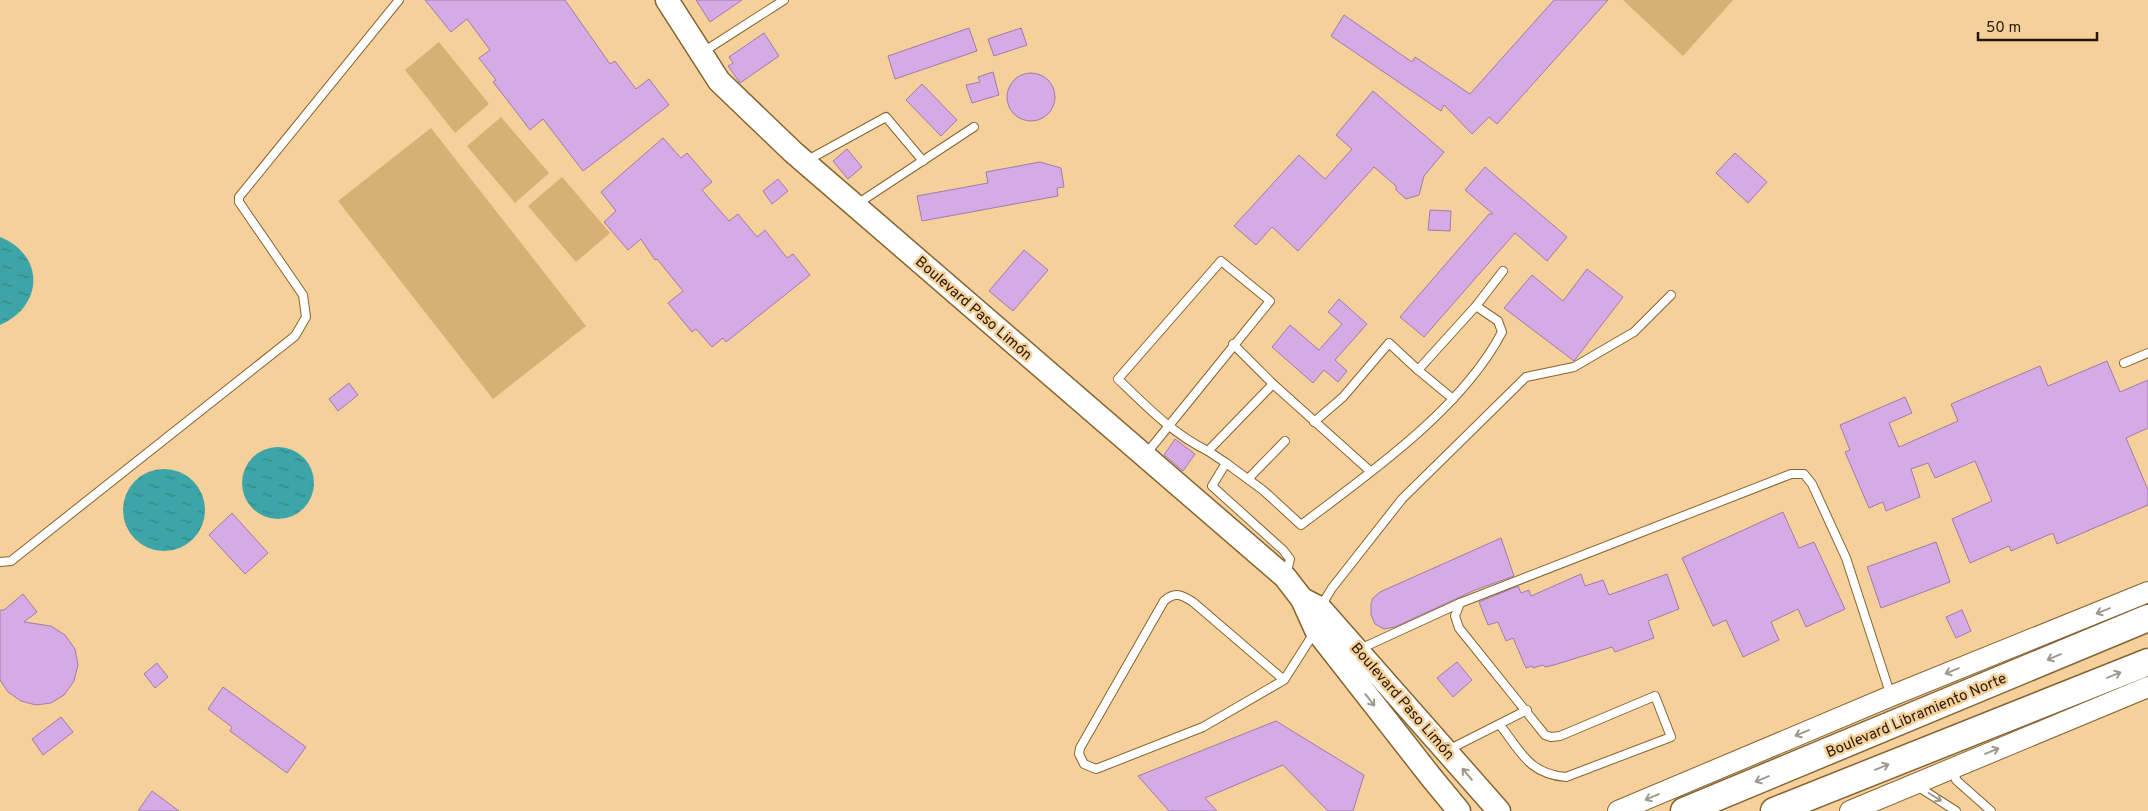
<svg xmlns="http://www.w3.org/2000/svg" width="2148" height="811" viewBox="0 0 2148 811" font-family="Overpass,sans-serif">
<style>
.pitch{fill:#d8af74}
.water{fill:url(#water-ripples)}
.building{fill:#d5aae5;stroke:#9f7cac}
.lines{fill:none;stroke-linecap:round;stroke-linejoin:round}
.service-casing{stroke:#856532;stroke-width:10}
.tertiary-casing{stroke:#856532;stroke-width:22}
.secondary-casing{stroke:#856532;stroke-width:25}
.trunk-casing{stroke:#856532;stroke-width:29}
.service{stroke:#fff;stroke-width:8}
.tertiary{stroke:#fff;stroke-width:20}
.secondary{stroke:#fff;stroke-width:22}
.trunk{stroke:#fff;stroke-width:26}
.oneway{stroke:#9e988e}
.labels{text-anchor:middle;stroke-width:5;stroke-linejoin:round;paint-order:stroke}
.street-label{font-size:15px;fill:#271a05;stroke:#f5d09b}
</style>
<defs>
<pattern id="water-ripples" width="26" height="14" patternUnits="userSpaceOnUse" patternTransform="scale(1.25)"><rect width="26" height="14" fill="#3da5a7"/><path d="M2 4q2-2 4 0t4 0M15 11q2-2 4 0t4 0" fill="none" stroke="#338686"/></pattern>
</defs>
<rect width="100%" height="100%" fill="#f5d09b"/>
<g class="pitch">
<path d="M1623 0H1733L1683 56Z"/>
<path d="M439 42 489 104 455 133 405 70Z"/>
<path d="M501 117 549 173 515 203 467 146Z"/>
<path d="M431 128 586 326 493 399 338 201Z"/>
<path d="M562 177 610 233 576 262 528 206Z"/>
</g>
<g class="water">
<path d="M0 237C45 255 44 306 0 325Z"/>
<circle cx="278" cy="483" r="36"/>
<circle cx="164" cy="510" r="41"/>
</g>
<g class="building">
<path d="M425 0H565L610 64 615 61 636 89 649 79 669 105 583 171 543 119 530 130 511 105 493 82 496 80 479 58 490 50 467 19 451 32Z"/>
<path d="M696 0H742L710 22Z"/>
<path d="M1554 0H1608L1497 124 1489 117 1472 134 1444 105 1441 111 1331 36 1344 15 1412 62 1415 57 1470 94Z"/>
<path d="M969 28 977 51 895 79 888 56Z"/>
<path d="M1021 28 1027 45 994 56 988 39Z"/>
<path d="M764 33 779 56 740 83 728 66 733 63 729 57Z"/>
<path d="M993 72 999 95 972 103 966 85 980 82 978 77Z"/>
<circle cx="1031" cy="97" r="24"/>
<path d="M922 84 957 120 941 136 906 100Z"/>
<path d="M1373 91 1444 152 1424 176 1419 195 1406 199 1396 190V186L1374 167 1298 251 1272 227 1256 245 1234 226 1299 155 1325 179 1352 149 1336 135Z"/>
<path d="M663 138 681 158 687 153 712 182 702 190 729 221 738 214 757 237 765 230 787 258 793 254 810 275 726 342 723 338 712 347 696 329 692 332 668 303 683 291 657 259 655 260 641 239 628 250 604 222 616 211 601 192Z"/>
<path d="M847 149 862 167 848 179 833 161Z"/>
<path d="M1735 153 1767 182 1748 203 1716 173Z"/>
<path d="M1040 162 1061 168 1064 187 1057 188 1058 196 922 221 917 196 988 183 986 172Z"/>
<path d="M1485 167 1567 237 1547 261 1515 233 1424 337 1400 317 1489 214H1493L1465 190Z"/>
<path d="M778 179 788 191 772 204 763 191Z"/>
<path d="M1430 210 1451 211 1450 231 1428 230Z"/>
<path d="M1024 250 1048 270 1013 311 989 291Z"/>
<path d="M1587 269 1623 297 1574 361 1504 308 1532 275 1563 301Z"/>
<path d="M1339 299 1367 324 1335 360 1347 371 1338 382 1324 370 1313 383 1272 347 1290 325 1319 350 1342 324 1328 312Z"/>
<path d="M2107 361 2120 392 2148 380V428L2126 438 2148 490V505L2057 544 2053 533 2011 551 2009 546 1970 563 1952 519 1992 501 1975 461 1935 478 1928 463 1911 469 1920 497 1886 511 1883 502 1869 508 1845 452 1850 450 1840 425 1905 397 1912 413 1889 423 1899 447 1958 421 1951 404 2040 366 2048 386Z"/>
<path d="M349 383 358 395 338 411 329 399Z"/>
<path d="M1175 439 1195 454 1183 471 1164 455Z"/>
<path d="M1783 512 1799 548 1814 542 1845 609 1806 627 1798 609 1771 622 1779 640 1743 657 1726 620 1713 626 1682 558Z"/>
<path d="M232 513 268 553 245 574 209 535Z"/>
<path d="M1501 538 1514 576 1475 590 1395 627 1384 629 1375 624 1371 615V604L1373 598 1380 592Z"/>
<path d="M1936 542 1950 582 1881 608 1867 567Z"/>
<path d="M1581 574 1585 586 1603 580 1609 595 1667 574 1679 609 1648 621 1654 638 1615 652 1612 647 1554 665 1545 667 1543 665 1533 668 1532 666 1526 668 1513 638 1506 641 1498 622 1488 625 1479 602 1518 586 1521 593 1529 590 1531 596Z"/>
<path d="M23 594 37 612 24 622 51 626 65 635 75 649 78 665 74 681 64 695 51 703 36 705 21 701 8 692 0 680V610H4Z"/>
<path d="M1962 610 1971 631 1956 638 1946 617Z"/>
<path d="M1457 662 1472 680 1453 697 1437 678Z"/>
<path d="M157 663 168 677 155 688 144 674Z"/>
<path d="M223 687 306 747 287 773 230 731 232 727 208 709Z"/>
<path d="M61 717 73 732 43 755 32 739Z"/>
<path d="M1276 721 1364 775 1353 811H1328L1283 765 1205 798 1217 811H1169L1138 776Z"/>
<path d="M152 791 179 811H138Z"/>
</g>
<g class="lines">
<defs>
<g id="service">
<path d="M703 52 784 0"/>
<path d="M806 161 886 117 923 161"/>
<path d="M857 204 974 127"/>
<path d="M1233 344 1273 384 1370 471"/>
<path d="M2124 363 2148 353"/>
<path d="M1418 370 1476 306 1503 271"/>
<path d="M1314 422 1343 397 1389 343 1418 370 1453 399"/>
<path d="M1146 454C1187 403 1229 352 1270 301L1221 261 1118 379C1146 406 1173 434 1208 451"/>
<path d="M1226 463 1208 451 1273 384"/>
<path d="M1248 479 1285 441"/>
<path d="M0 562 11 561 295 336 306 317 303 295 239 202V197L399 0"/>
<path d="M1286 575 1290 559 1283 550 1212 486 1226 463 1264 491 1301 525C1370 473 1462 409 1502 332L1498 321 1476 306"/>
<path d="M1321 606 1332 588 1402 499 1526 377 1574 367 1634 332 1671 295"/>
<path d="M1360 649 1460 603"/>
<path d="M1284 680 1203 727 1096 769 1084 764 1079 754 1080 748 1164 601C1175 591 1182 595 1193 602L1284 680 1314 633"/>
<path d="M1500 725C1521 752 1529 774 1566 777L1671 737 1655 696 1560 736 1551 737 1545 735 1459 628 1455 616 1460 603 1791 474H1804L1812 484 1846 558 1891 696"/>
<path d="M1448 750 1527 710"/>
<path d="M1955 769 1956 780 1991 811"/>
<path d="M1917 786 1956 811"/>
</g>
<g id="tertiary">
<path d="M1618 811 1891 696 2148 592"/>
<path d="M1850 811 2148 687"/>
</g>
<g id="secondary">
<path d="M667 0 719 81 793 152 1285 577 1302 599 1316 630 1431 777 1459 811"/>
<path d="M1302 599 1320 608 1499 811"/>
</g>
<g id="trunk">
<path d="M1684 811 2148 618"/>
<path d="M1774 811 2148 662"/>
</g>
</defs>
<use href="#service" class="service-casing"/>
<use href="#tertiary" class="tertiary-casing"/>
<use href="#secondary" class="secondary-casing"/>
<use href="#trunk" class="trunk-casing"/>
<use href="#service" class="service"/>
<use href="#tertiary" class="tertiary"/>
<use href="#secondary" class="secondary"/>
<use href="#trunk" class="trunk"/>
</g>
<defs><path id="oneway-shaft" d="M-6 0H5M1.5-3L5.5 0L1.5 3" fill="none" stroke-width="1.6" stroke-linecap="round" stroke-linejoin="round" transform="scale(1.25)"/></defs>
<g class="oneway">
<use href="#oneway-shaft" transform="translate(2103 611) rotate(158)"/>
<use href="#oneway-shaft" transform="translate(2054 657) rotate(157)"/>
<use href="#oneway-shaft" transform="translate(1952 671) rotate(158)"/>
<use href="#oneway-shaft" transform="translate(2114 675) rotate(-22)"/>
<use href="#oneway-shaft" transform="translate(1370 700) rotate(52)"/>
<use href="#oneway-shaft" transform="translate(1802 733) rotate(157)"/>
<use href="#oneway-shaft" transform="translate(1992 751) rotate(-22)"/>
<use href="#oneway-shaft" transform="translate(1882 767) rotate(-22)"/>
<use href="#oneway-shaft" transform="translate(1467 774) rotate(-130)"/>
<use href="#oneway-shaft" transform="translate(1762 779) rotate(157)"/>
<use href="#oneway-shaft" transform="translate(1652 797) rotate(157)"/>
<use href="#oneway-shaft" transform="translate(1935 797) rotate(32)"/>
</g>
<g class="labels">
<g class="street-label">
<text transform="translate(974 308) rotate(41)" y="5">Boulevard Paso Limón</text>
<text transform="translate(1403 701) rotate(49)" y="5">Boulevard Paso Limón</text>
<text transform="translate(1916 715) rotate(-23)" y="5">Boulevard Libramiento Norte</text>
</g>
</g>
<path d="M1978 32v8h119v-8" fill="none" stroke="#271a05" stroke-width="2.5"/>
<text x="1986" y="32" font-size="15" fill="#271a05" stroke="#f5d09b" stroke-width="4" paint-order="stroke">50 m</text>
</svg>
